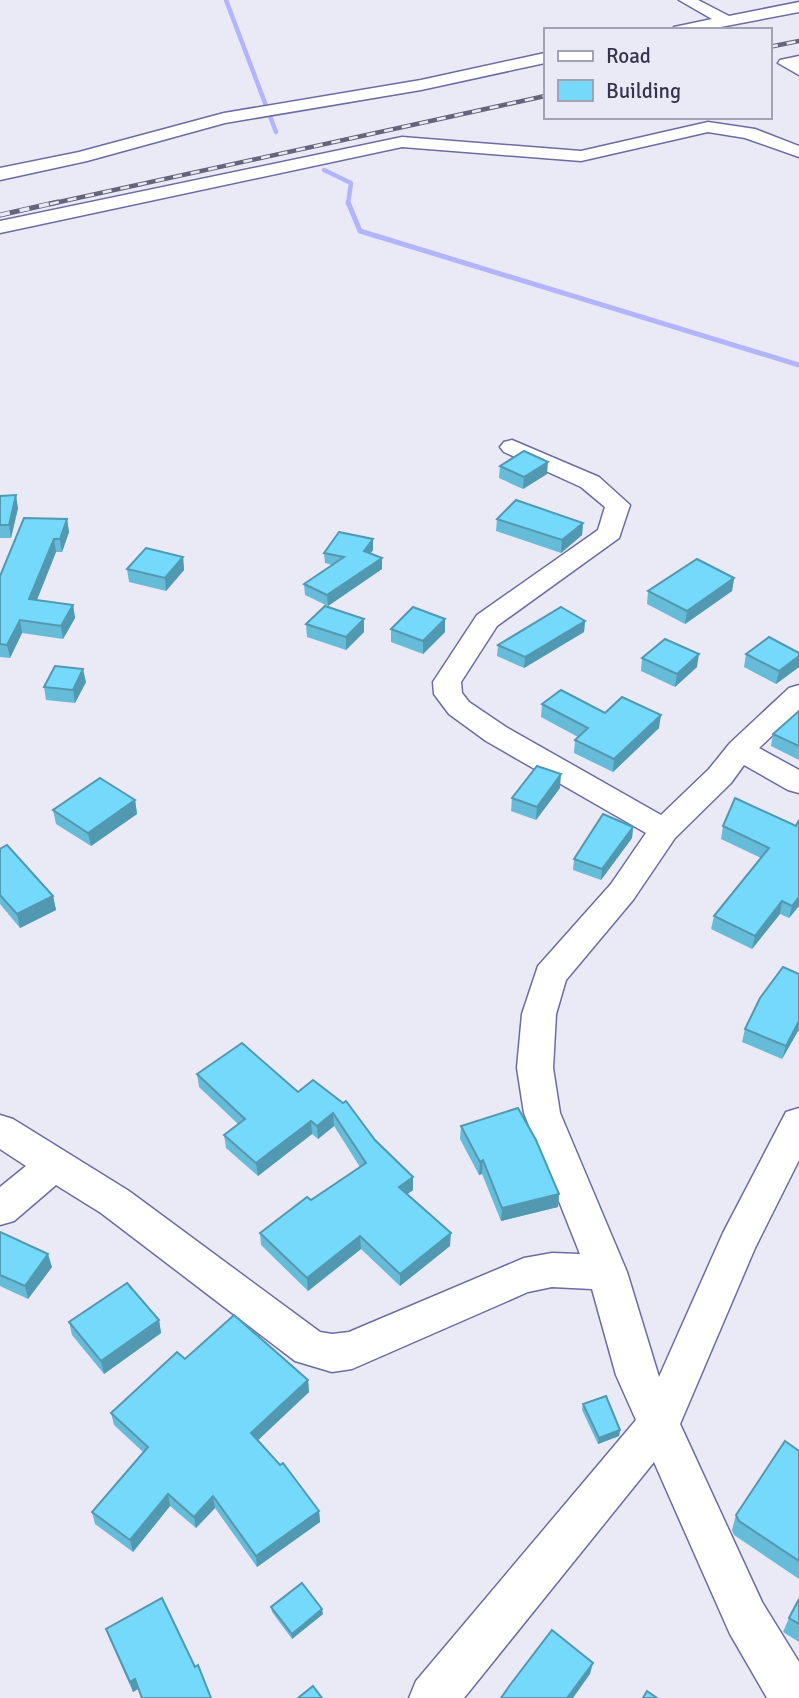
<svg xmlns="http://www.w3.org/2000/svg" width="799" height="1698" viewBox="0 0 799 1698" font-family="Signika,sans-serif">
<style>
.lines{fill:none;stroke-linecap:round;stroke-linejoin:round}
.stream-far1{stroke:#b2b4fe;stroke-width:4.5}
.stream{stroke:#b2b4fe;stroke-width:5}
.minor-casing{stroke:#6b6ca3;stroke-width:3}
.minor{fill:#fff;fill-rule:evenodd}
.rail-far1-casing{stroke:#64657a;stroke-width:4.5}
.rail-casing{stroke:#64657a;stroke-width:5}
.rail-far1{stroke:#e9eaf6;stroke-width:2.5;stroke-dasharray:9;stroke-linecap:butt}
.rail{stroke:#e9eaf6;stroke-width:3.5;stroke-dasharray:10;stroke-linecap:butt}
.wall{fill:#65bbd8}
.shaded-wall{fill:#5298b0}
.building{fill:#75d9fb;stroke:#5298b0;stroke-width:2}
</style>
<rect width="100%" height="100%" fill="#e9eaf6"/>
<g class="lines">
<g class="stream-far1">
<path d="M226 0 276 132"/>
<path d="M324 170 351 183 348 204"/>
</g>
<path class="stream" d="M348 202 360 231 799 365"/>
<defs>
<g id="minor">
<path d="M679 0H698L729 16 799 2V12L705 30H672L674 27 712 19Z"/>
<path d="M545 53V63L421 90 225 123 87 161 0 180V168L79 152 224 113 421 80Z"/>
<path d="M799 56V75L778 63 780 60Z"/>
<path d="M708 122 755 129 799 146V157L745 138 708 132 581 161 402 147 0 233V221L402 137 581 151Z"/>
<path d="M512 440 599 477 630 505 619 538 497 626 461 682 462 693 469 702 506 727 661 815 709 769 730 743 789 688 799 685V710L759 748 799 770V793L788 790 744 765 731 783 675 838 633 900 566 980 556 1014 553 1068 560 1113 627 1272 659 1377 723 1233 786 1112 799 1108V1160L755 1248 680 1424 762 1602 799 1662V1698H767L730 1634 654 1462 464 1698H409L416 1681 636 1420 616 1375 592 1289 552 1287 528 1292 352 1369 332 1372 295 1361 101 1213 56 1185 14 1221 0 1225V1187L26 1166 0 1149V1115L13 1119 129 1191 320 1332 332 1334 349 1332 524 1258 552 1253 580 1254 524 1113 517 1068 522 1014 538 966 611 884 646 833 486 741 449 714 434 694 433 682 477 615 598 530 605 507 581 487 504 452 500 447 504 442Z"/>
</g>
</defs>
<use href="#minor" class="minor-casing"/>
<use href="#minor" class="minor"/>
<defs>
<g id="rail-far1">
<path d="M769 47 799 41"/>
<path d="M50 204 545 96"/>
</g>
<path id="rail" d="M0 215 58 202"/>
</defs>
<use href="#rail-far1" class="rail-far1-casing"/>
<use href="#rail" class="rail-casing"/>
<use href="#rail-far1" class="rail-far1"/>
<use href="#rail" class="rail"/>
</g>
<g class="wall">
<path d="M500 466 547 474 523 489 499 478Z"/>
<path d="M0 496 18 508 11 538H0Z"/>
<path d="M67 519 69 532 62 552H56L37 600 73 605 75 618 63 639 22 633 10 658 0 657V576Z"/>
<path d="M497 519 583 523 582 535 561 553 496 531Z"/>
<path d="M373 550 370 554 382 569 328 606 305 595 304 584 332 565 325 563 324 553Z"/>
<path d="M183 557 184 570 166 591 129 582 127 569Z"/>
<path d="M734 578 732 591 685 624 647 604 648 591Z"/>
<path d="M364 619V632L346 650 307 637 306 624Z"/>
<path d="M585 621 584 632 524 668 497 656 498 645Z"/>
<path d="M391 629 445 632 423 654 391 642Z"/>
<path d="M799 653V667L776 684 744 667 746 654Z"/>
<path d="M642 658 697 667 675 687 641 671Z"/>
<path d="M86 682 75 703 46 700 44 687Z"/>
<path d="M542 704 605 713 659 728 613 772 574 753 575 740 578 737 541 717Z"/>
<path d="M799 711V760L771 746 773 734Z"/>
<path d="M560 788 536 820 511 811 512 798Z"/>
<path d="M135 800 137 814 91 846 56 824 53 810Z"/>
<path d="M799 820V906L789 918 780 914 752 949 711 929 714 916 761 858 721 839 723 826H796Z"/>
<path d="M633 827 632 838 601 880 573 870 574 859Z"/>
<path d="M0 849 53 896 56 910 20 928 0 904Z"/>
<path d="M799 974V1032L798 1031 782 1059 742 1042 745 1029Z"/>
<path d="M197 1074 298 1092 313 1080 413 1177V1190L407 1194 450 1246 400 1286 361 1249 308 1291 261 1245 260 1233 311 1200 360 1167 334 1126 318 1139 312 1134 258 1176 226 1148 224 1135 238 1124 199 1087Z"/>
<path d="M461 1126 559 1194 558 1207 501 1221 482 1174 479 1175 460 1139Z"/>
<path d="M0 1232 52 1267 28 1299 0 1286Z"/>
<path d="M159 1320 161 1333 104 1374 72 1335 69 1322Z"/>
<path d="M185 1359 308 1380 309 1392 258 1440 319 1511 320 1522 257 1567 215 1508 196 1528 170 1506 133 1552 95 1524 92 1512 143 1452 114 1425 111 1413Z"/>
<path d="M583 1404 620 1430 619 1436 598 1444 582 1410Z"/>
<path d="M799 1451V1579L734 1535 732 1530 736 1515Z"/>
<path d="M799 1599V1642L783 1632 789 1618Z"/>
<path d="M271 1607 323 1614 292 1639 272 1612Z"/>
<path d="M106 1629 195 1667 211 1698H141L138 1689 133 1692 110 1640Z"/>
</g>
<g class="shaded-wall">
<path d="M548 462 547 474 523 489 524 477Z"/>
<path d="M16 495 18 508 11 538 9 525Z"/>
<path d="M67 519 69 532 62 552 60 539Z"/>
<path d="M583 523 582 535 561 553 562 540Z"/>
<path d="M54 539 56 552 32 612 29 599Z"/>
<path d="M373 539V550L364 562V551Z"/>
<path d="M183 557 184 570 166 591 165 578Z"/>
<path d="M382 558V569L328 606 327 595Z"/>
<path d="M734 578 732 591 685 624 687 611Z"/>
<path d="M73 605 75 618 63 639 61 626Z"/>
<path d="M364 619V632L346 650V637Z"/>
<path d="M445 619V632L423 654V641Z"/>
<path d="M20 620 22 633 10 658 7 645Z"/>
<path d="M585 621 584 632 524 668 525 657Z"/>
<path d="M699 654 697 667 675 687 677 674Z"/>
<path d="M799 656V667L776 684 779 671Z"/>
<path d="M83 669 86 682 75 703 73 690Z"/>
<path d="M661 715 659 728 613 772 614 759Z"/>
<path d="M561 774 560 788 536 820 537 807Z"/>
<path d="M135 800 137 814 91 846 88 833Z"/>
<path d="M633 827 632 838 601 880 602 869Z"/>
<path d="M53 896 56 910 20 928 17 914Z"/>
<path d="M799 897V906L789 918 792 906Z"/>
<path d="M782 901 780 914 752 949 755 936Z"/>
<path d="M799 1021 798 1031 782 1059 786 1046Z"/>
<path d="M333 1113 334 1126 318 1139 317 1126Z"/>
<path d="M311 1121 312 1134 258 1176 256 1163Z"/>
<path d="M483 1160 482 1174 479 1175 480 1162Z"/>
<path d="M413 1177V1190L399 1200V1187Z"/>
<path d="M559 1194 558 1207 501 1221 502 1208Z"/>
<path d="M451 1233 450 1246 400 1286V1274Z"/>
<path d="M360 1236 361 1249 308 1291 307 1278Z"/>
<path d="M48 1254 52 1267 28 1299 25 1286Z"/>
<path d="M159 1320 161 1333 104 1374 101 1361Z"/>
<path d="M308 1380 309 1392 253 1445 251 1433Z"/>
<path d="M620 1430 619 1436 598 1444 599 1438Z"/>
<path d="M168 1494 170 1506 133 1552 130 1540Z"/>
<path d="M213 1496 215 1508 196 1528 194 1517Z"/>
<path d="M319 1511 320 1522 257 1567 256 1556Z"/>
<path d="M322 1609 323 1614 292 1639V1634Z"/>
<path d="M593 1663 590 1674 573 1698H567Z"/>
<path d="M135 1679 138 1689 133 1692 130 1682Z"/>
</g>
<g class="building">
<path d="M524 451 548 462 524 477 500 466Z"/>
<path d="M16 495 9 525H0V496Z"/>
<path d="M516 500 583 523 562 540 497 519Z"/>
<path d="M24 518 67 519 60 539H54L29 599 73 605 61 626 20 620 7 645 0 644V576Z"/>
<path d="M339 532 373 539 364 551 382 558 327 595 304 584 344 557 324 553Z"/>
<path d="M146 548 183 557 165 578 127 569Z"/>
<path d="M697 559 734 578 687 611 648 591Z"/>
<path d="M325 606 364 619 346 637 306 624Z"/>
<path d="M413 607 445 619 423 641 391 629Z"/>
<path d="M561 607 585 621 525 657 498 645Z"/>
<path d="M769 637 799 653V656L779 671 746 654Z"/>
<path d="M665 639 699 654 677 674 642 658Z"/>
<path d="M55 666 83 669 73 690 44 687Z"/>
<path d="M561 690 605 713 622 697 661 715 614 759 575 740 588 728 542 704Z"/>
<path d="M799 711V746L773 734Z"/>
<path d="M537 766 561 774 537 807 512 798Z"/>
<path d="M100 778 135 800 88 833 53 810Z"/>
<path d="M735 798 796 826 799 820V897L792 906 782 901 755 936 714 916 769 848 723 826Z"/>
<path d="M603 814 633 827 602 869 574 859Z"/>
<path d="M7 845 53 896 17 914 0 895V849Z"/>
<path d="M783 967 799 974V1021L786 1046 745 1029 760 998Z"/>
<path d="M242 1043 298 1092 313 1080 343 1103 346 1101 375 1140 413 1177 399 1187 451 1233 400 1274 360 1236 307 1278 260 1233 307 1197 311 1200 366 1163 333 1113 317 1126 311 1121 256 1163 224 1135 245 1119 197 1074Z"/>
<path d="M518 1108 536 1140 559 1194 502 1208 483 1160 480 1162 461 1126Z"/>
<path d="M0 1232 48 1254 25 1286 0 1275Z"/>
<path d="M127 1283 159 1320 101 1361 69 1322Z"/>
<path d="M234 1315 308 1380 251 1433 280 1465 283 1463 319 1511 256 1556 213 1496 194 1517 168 1494 130 1540 92 1512 148 1447 111 1413 177 1352 185 1359Z"/>
<path d="M606 1396 620 1430 599 1438 583 1404Z"/>
<path d="M785 1441 799 1451V1561L739 1521 736 1515Z"/>
<path d="M302 1583 322 1609 292 1634 271 1607Z"/>
<path d="M162 1598 195 1667 198 1665 211 1698H142L135 1679 130 1682 106 1629Z"/>
<path d="M799 1599V1624L789 1618Z"/>
<path d="M552 1630 593 1663 567 1698H501L510 1685Z"/>
<path d="M313 1686 322 1698H298Z"/>
<path d="M647 1691 657 1698H643Z"/>
</g>
<rect x="544" y="28" width="228" height="91" fill="#e9eaf6" stroke="#a1a2b2" stroke-width="2"/>
<rect x="558" y="51" width="35" height="10" fill="#ffffff" stroke="#a1a2b2" stroke-width="2"/>
<text x="606" y="63" font-size="21" fill="#34354d">Road</text>
<rect x="558" y="80" width="35" height="21" fill="#75d9fb" stroke="#a1a2b2" stroke-width="2"/>
<text x="606" y="98" font-size="21" fill="#34354d">Building</text>
</svg>
